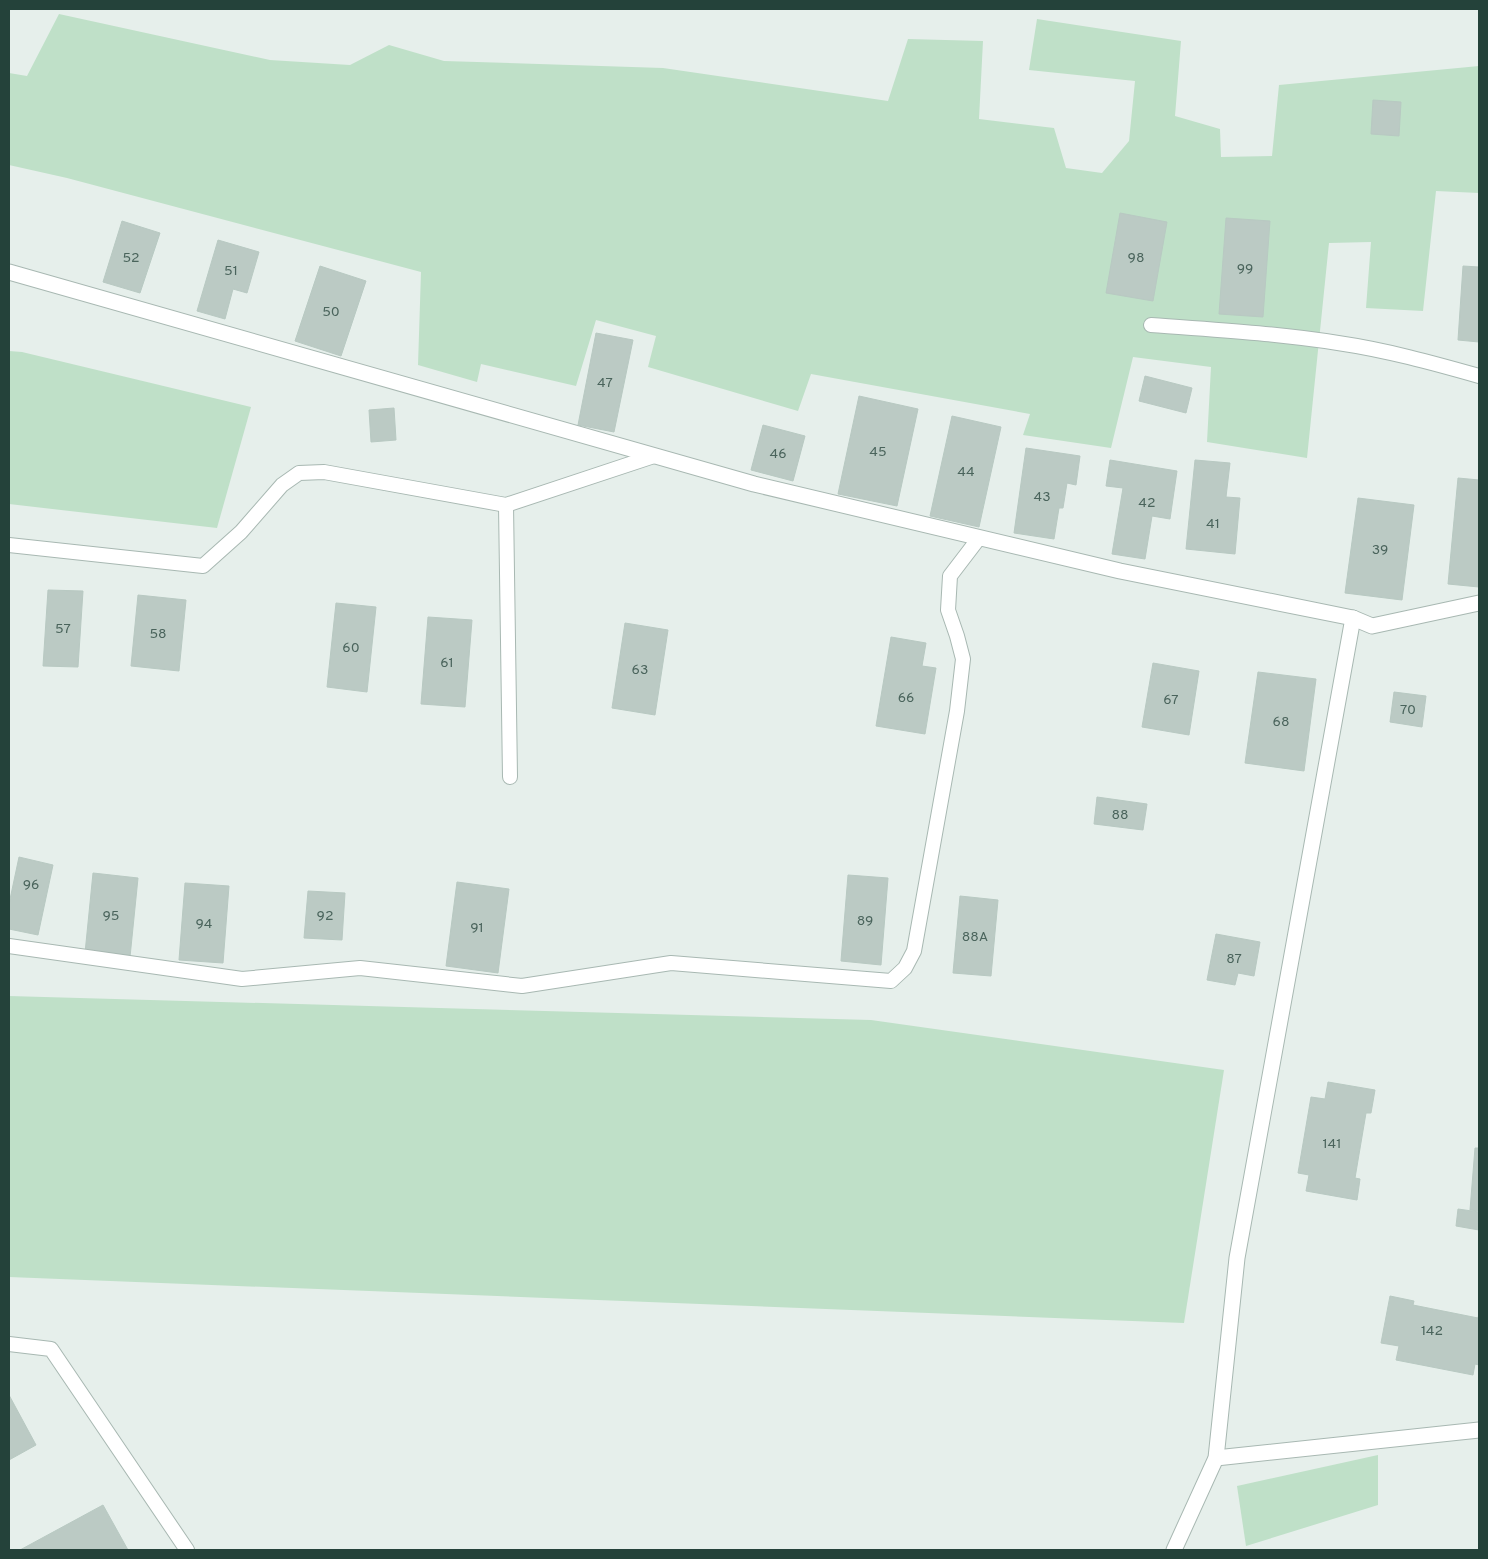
<svg xmlns="http://www.w3.org/2000/svg" width="1488" height="1559" viewBox="0 0 1488 1559" font-family="Overpass,sans-serif">
<style>
.green{fill:#bfe0c8}
.building{fill:#bbcac4;stroke:#b8c9c2}
.lines{fill:none;stroke-linecap:round;stroke-linejoin:round}
.lane-casing{stroke:#a8b8b2;stroke-width:16}
.street-casing{stroke:#a8b8b2;stroke-width:17}
.lane{stroke:#fff;stroke-width:14}
.street{stroke:#fff;stroke-width:15}
.labels{text-anchor:middle;stroke-width:4.5;stroke-linejoin:round;paint-order:stroke}
.number-label{font-size:14px;fill:#4a645c}
</style>
<rect width="100%" height="100%" fill="#e6efeb"/>
<g class="green">
<path d="M59 14 270 60 350 65 389 45 444 61 663 68 888 101 908 39 983 41 979 119 1054 128 1066 168 1102 173 1129 141 1135 81 1029 70 1037 19 1181 41 1175 116 1220 129 1221 157 1272 156 1279 85 1479 66V193L1436 191 1423 311 1366 308 1371 242 1329 243 1307 458 1207 442 1211 367 1133 357 1111 448 1023 435 1030 414 811 374 798 411 648 367 656 336 596 320 576 386 481 364 477 382 418 365 421 272 67 178 9 165V73L27 76Z"/>
<path d="M9 351 22 352 251 407 217 528 9 504Z"/>
<path d="M9 996 871 1020 1224 1070 1184 1323 9 1277Z"/>
<path d="M1378 1455V1505L1246 1546 1237 1486Z"/>
</g>
<g class="building">
<path d="M1373 100 1401 102 1399 136 1371 134Z"/>
<path d="M1120 213 1167 222 1153 301 1106 293Z"/>
<path d="M1226 218 1270 221 1263 317 1219 314Z"/>
<path d="M122 221 160 233 140 293 103 282Z"/>
<path d="M218 240 259 252 247 293 233 289 225 319 197 311Z"/>
<path d="M320 266 366 281 341 356 295 341Z"/>
<path d="M1463 266 1479 267V342L1458 340Z"/>
<path d="M596 333 633 340 614 432 578 425Z"/>
<path d="M1145 376 1192 388 1186 413 1139 401Z"/>
<path d="M859 396 918 409 897 506 838 494Z"/>
<path d="M394 408 396 440 371 442 369 410Z"/>
<path d="M952 416 1001 427 979 527 930 516Z"/>
<path d="M763 425 805 436 793 481 751 470Z"/>
<path d="M1026 448 1080 456 1076 485 1067 483 1063 508H1059L1054 539 1014 533Z"/>
<path d="M1110 460 1177 471 1170 519 1152 516 1145 559 1112 554 1123 488 1106 486Z"/>
<path d="M1195 460 1230 463 1226 497 1240 498 1235 554 1186 549Z"/>
<path d="M1458 478 1479 480V587L1448 584Z"/>
<path d="M1358 498 1414 505 1402 600 1345 593Z"/>
<path d="M48 590 83 591 78 667 43 666Z"/>
<path d="M138 595 186 600 179 671 131 666Z"/>
<path d="M336 603 376 607 367 692 327 687Z"/>
<path d="M428 617 472 620 465 707 421 704Z"/>
<path d="M625 623 668 630 655 715 612 708Z"/>
<path d="M891 637 926 643 922 666 936 668 925 734 876 726Z"/>
<path d="M1153 663 1199 671 1189 735 1142 727Z"/>
<path d="M1258 672 1316 679 1304 771 1245 763Z"/>
<path d="M1394 692 1426 696 1422 727 1390 722Z"/>
<path d="M1097 797 1147 804 1143 830 1094 824Z"/>
<path d="M19 857 53 865 38 935 9 929V904Z"/>
<path d="M93 873 138 878 130 957 85 953Z"/>
<path d="M848 875 888 878 881 965 841 961Z"/>
<path d="M457 882 509 889 498 973 446 966Z"/>
<path d="M185 883 229 886 223 963 179 960Z"/>
<path d="M308 891 345 893 342 940 304 938Z"/>
<path d="M960 896 998 900 991 976 953 973Z"/>
<path d="M1216 934 1260 942 1254 976 1238 973 1235 985 1207 980Z"/>
<path d="M1328 1082 1375 1090 1371 1113H1366L1355 1178 1360 1179 1357 1200 1306 1191 1309 1175 1298 1173 1311 1097 1325 1099Z"/>
<path d="M1475 1148H1479V1211L1470 1210Z"/>
<path d="M1458 1209 1479 1212V1230L1456 1226Z"/>
<path d="M1390 1296 1414 1301 1413 1305 1478 1318 1479 1314V1365L1475 1364 1473 1375 1396 1360 1399 1346 1381 1343Z"/>
<path d="M9 1395 36 1445 9 1460Z"/>
<path d="M103 1505 128 1550H20Z"/>
</g>
<g class="lines">
<defs>
<g id="lane">
<path d="M1151 325C1214 330 1276 333 1338 343 1386 350 1433 363 1479 376"/>
<path d="M506 505 510 777"/>
<path d="M9 545 203 566 241 532 282 485 299 473 324 472 506 505 654 456"/>
<path d="M9 946 242 979 360 968 522 986 671 963 891 981 905 968 914 951 957 711 963 659 957 636 948 610 950 576 979 538"/>
<path d="M9 1344 51 1349 187 1550"/>
</g>
<g id="street">
<path d="M9 272 754 484 1120 571 1353 618 1372 626 1479 603"/>
<path d="M1216 1458 1479 1430"/>
<path d="M1174 1550 1216 1458 1237 1258 1353 618"/>
</g>
</defs>
<use href="#lane" class="lane-casing"/>
<use href="#street" class="street-casing"/>
<use href="#lane" class="lane"/>
<use href="#street" class="street"/>
</g>
<g class="labels">
<g class="number-label">
<text x="131" y="262">52</text>
<text x="1136" y="262">98</text>
<text x="1245" y="273">99</text>
<text x="231" y="275">51</text>
<text x="331" y="316">50</text>
<text x="605" y="387">47</text>
<text x="878" y="456">45</text>
<text x="778" y="458">46</text>
<text x="966" y="476">44</text>
<text x="1042" y="501">43</text>
<text x="1147" y="507">42</text>
<text x="1213" y="528">41</text>
<text x="1380" y="554">39</text>
<text x="63" y="633">57</text>
<text x="158" y="638">58</text>
<text x="351" y="652">60</text>
<text x="447" y="667">61</text>
<text x="640" y="674">63</text>
<text x="906" y="702">66</text>
<text x="1171" y="704">67</text>
<text x="1408" y="714">70</text>
<text x="1281" y="726">68</text>
<text x="1120" y="819">88</text>
<text x="31" y="889">96</text>
<text x="111" y="920">95</text>
<text x="325" y="920">92</text>
<text x="865" y="925">89</text>
<text x="204" y="928">94</text>
<text x="477" y="932">91</text>
<text x="975" y="941">88А</text>
<text x="1234" y="963">87</text>
<text x="1332" y="1148">141</text>
<text x="1432" y="1335">142</text>
</g>
</g>
<rect width="1488" height="1559" fill="none" stroke="#24423a" stroke-width="20"/>
</svg>
